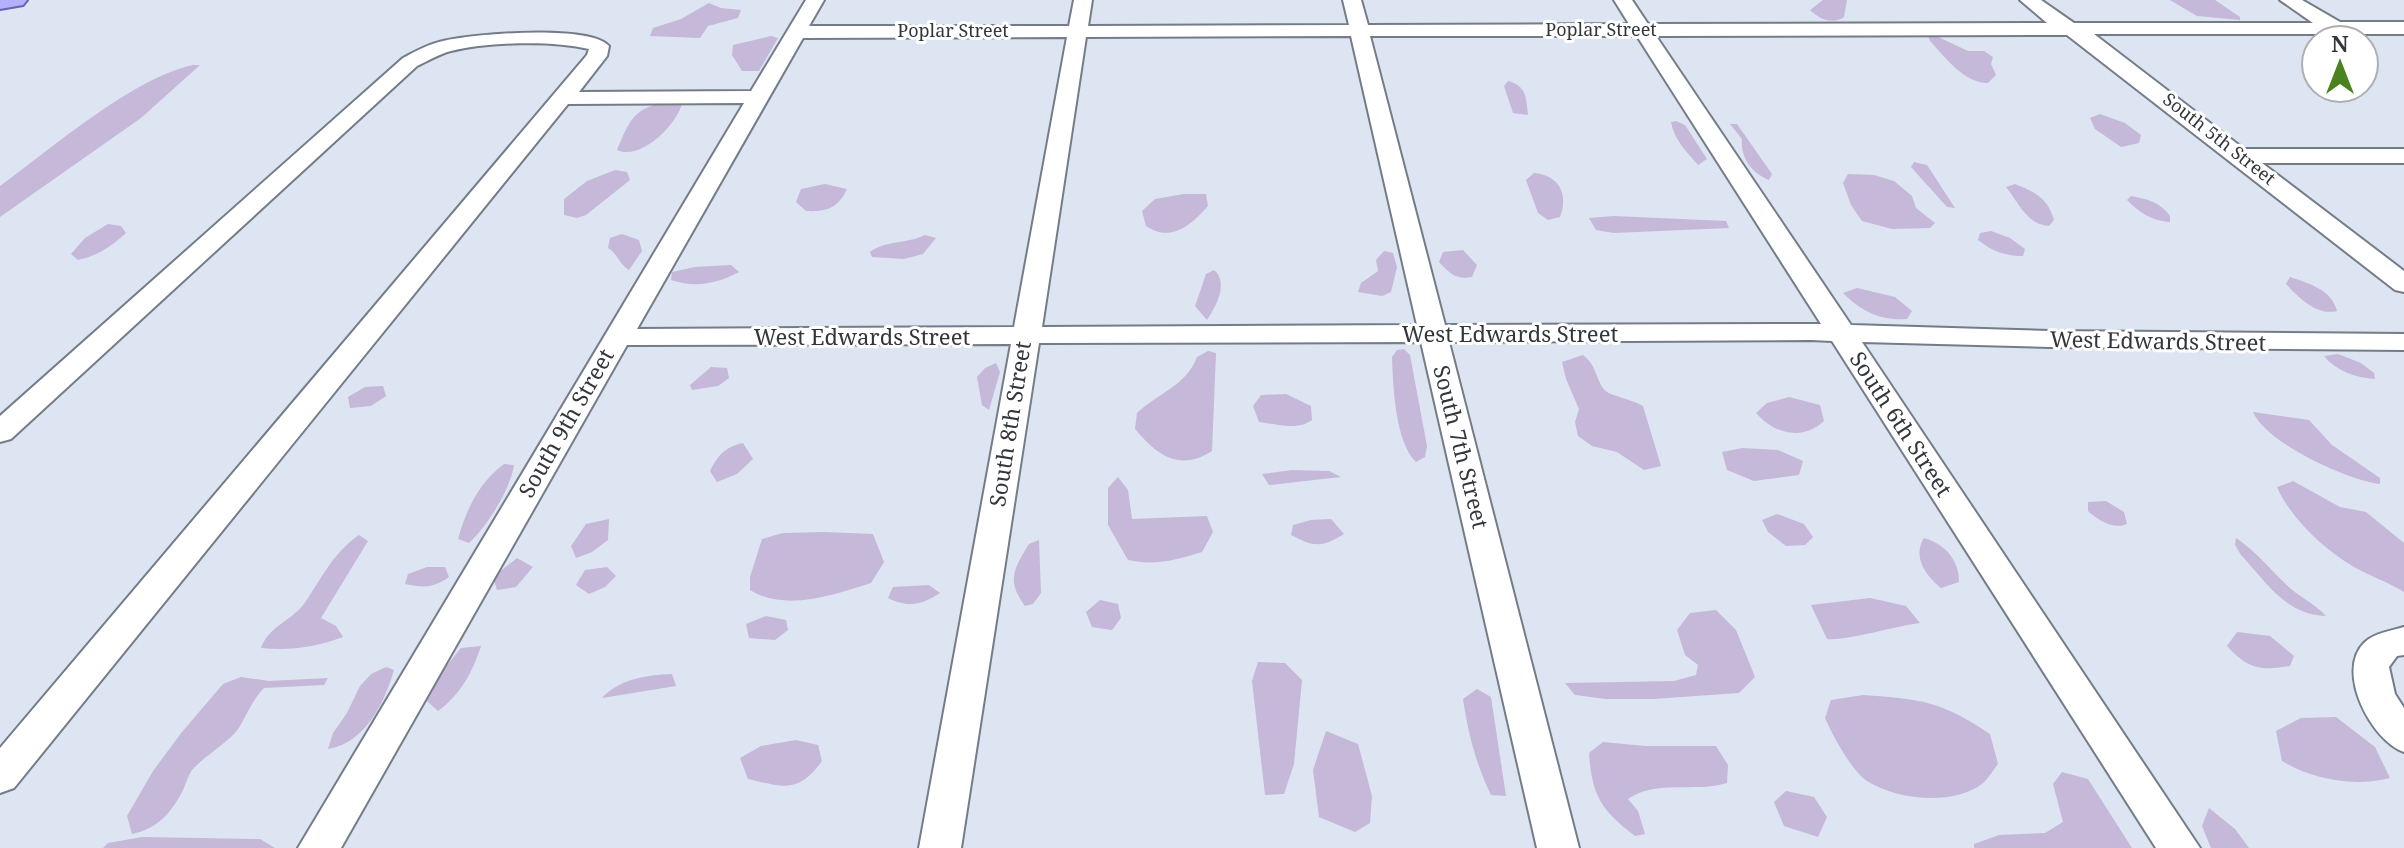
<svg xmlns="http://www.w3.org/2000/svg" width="2404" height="848" viewBox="0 0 2404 848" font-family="'Noto Serif',serif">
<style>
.green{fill:#c6b8d8}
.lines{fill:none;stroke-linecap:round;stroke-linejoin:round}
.minor-casing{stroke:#747c87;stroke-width:4}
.major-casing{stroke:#6564b4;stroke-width:4}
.minor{fill:#fff;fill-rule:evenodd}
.major{fill:#b3b1f9;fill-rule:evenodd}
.labels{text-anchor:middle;stroke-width:6;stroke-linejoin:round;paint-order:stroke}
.far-street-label{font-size:18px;fill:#33363b;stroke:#fff}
.street-label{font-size:22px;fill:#33363b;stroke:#fff}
</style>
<rect width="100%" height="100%" fill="#dce5f1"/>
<g class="green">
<path d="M1823 0H1847L1844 17C1833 25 1819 19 1810 10Z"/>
<path d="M2170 0H2215L2240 17V20L2197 16Z"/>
<path d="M709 3 721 8 741 10 738 18 708 26 700 38 650 36 653 28 681 19Z"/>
<path d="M1934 35 1968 51H1984L1993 57 1991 64 1996 75 1988 83C1964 83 1946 58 1930 41L1928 36Z"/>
<path d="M771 36 778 38 759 71H742L732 55 733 45Z"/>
<path d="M193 65H200L141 118 0 217V186C51 149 134 77 193 65Z"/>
<path d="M1508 81C1527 86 1526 98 1528 115L1513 113 1504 86Z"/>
<path d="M664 103 682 104C676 125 641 161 617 150 629 122 633 108 664 103Z"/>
<path d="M2100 114 2125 123 2141 135 2139 143 2121 147 2095 129 2090 118Z"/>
<path d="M1676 121 1685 125 1707 159 1698 165C1687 152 1674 140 1671 122Z"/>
<path d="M1730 124H1737L1772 174 1769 180C1753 174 1740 158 1742 139Z"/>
<path d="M1914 162 1927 165 1955 208 1947 207 1911 167Z"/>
<path d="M615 170 627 172 630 180 586 215 577 218 564 215V199L587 181Z"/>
<path d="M1534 173C1558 175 1569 193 1560 217L1548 220 1538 213 1526 180Z"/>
<path d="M1848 174 1874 175 1894 181 1912 196 1916 208 1935 223 1930 228 1892 229 1862 221 1851 205 1843 183Z"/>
<path d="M825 184 847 189C838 208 827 212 806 211L796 202 801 189Z"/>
<path d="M2015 184C2035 192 2048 198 2054 220L2049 226C2027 225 2019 203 2006 187Z"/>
<path d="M1184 194H1206L1208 206C1191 225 1171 243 1146 226L1142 211 1155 199Z"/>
<path d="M2131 196C2147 199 2160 202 2170 216V222C2152 221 2140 213 2127 200Z"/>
<path d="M1614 216 1726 221 1729 228 1614 233 1596 230 1589 218Z"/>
<path d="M108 224 121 226 126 233C112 246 97 256 78 260L71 254 85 238Z"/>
<path d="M1991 231 2010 238 2025 249 2023 256C2005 256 1992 251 1978 240L1980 233Z"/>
<path d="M622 234 639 240 642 251 629 270C619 264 618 254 608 248L610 238Z"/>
<path d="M925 235 936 238 923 254 904 259 872 257 870 252C886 240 907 244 925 235Z"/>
<path d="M1463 250 1477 265 1472 277C1456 280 1449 273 1439 262L1443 252Z"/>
<path d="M1384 251 1393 253 1397 267 1391 292 1382 296 1358 292 1361 283 1378 271 1376 260Z"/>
<path d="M731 265 739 272C716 284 696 288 671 280L672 272 695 267Z"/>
<path d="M1214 270C1229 283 1216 306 1207 320L1195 306 1206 274Z"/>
<path d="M2290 277C2310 284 2331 289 2337 311 2317 316 2299 298 2286 284Z"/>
<path d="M1857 288 1895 297 1912 311 1907 319C1880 321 1861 311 1843 293Z"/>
<path d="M1404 349 1410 355 1427 446 1425 457 1416 462C1395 442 1393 385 1392 357L1397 350Z"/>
<path d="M1208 351 1216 353 1212 451C1179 472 1157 455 1135 429L1137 413C1158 393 1186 386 1197 357Z"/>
<path d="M2338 354 2361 363 2374 373 2375 379C2356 378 2336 371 2324 356Z"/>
<path d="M1583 355C1598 366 1596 384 1607 392 1613 396 1633 400 1643 406L1661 466 1644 470 1617 452 1592 446 1578 436 1575 422 1579 409 1566 379 1562 362Z"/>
<path d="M996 363 1000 372 989 410 982 405 977 377 985 368Z"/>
<path d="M711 367 727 368 729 378 718 386 692 390 690 385Z"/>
<path d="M383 386 386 396 371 406 350 408 348 397 365 387Z"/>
<path d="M1286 394 1311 406 1312 420C1297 431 1277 424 1259 422L1253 406 1261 395Z"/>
<path d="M1789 397 1820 405 1824 421C1803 441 1774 434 1756 413L1767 403Z"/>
<path d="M2253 412 2309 420 2332 445 2380 478V484C2348 481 2265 442 2253 412Z"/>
<path d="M743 443 753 459 737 474 717 482 710 471C718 455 725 447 743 443Z"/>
<path d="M1743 448 1778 450 1803 461 1799 475 1754 481 1727 470 1722 452Z"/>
<path d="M504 464 514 465C510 490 488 525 469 543L458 539C467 508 478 484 504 464Z"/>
<path d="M1292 470 1329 471 1341 477 1269 485 1262 474Z"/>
<path d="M1118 477 1128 490 1132 519 1207 516 1213 532 1202 552C1177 560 1154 566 1128 560L1108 525V488Z"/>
<path d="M2293 481 2340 507 2366 512 2404 543V592C2388 582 2370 576 2354 567 2324 549 2291 519 2277 487Z"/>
<path d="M2106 501 2124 512 2127 524C2113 530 2098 520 2088 511V502Z"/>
<path d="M1777 514 1804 524 1813 537 1805 545 1786 546 1768 532 1762 520Z"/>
<path d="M609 519 608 540 592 552 576 558 571 546 586 524Z"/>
<path d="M1331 519 1344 534C1321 548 1314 547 1291 535L1293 525 1311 520Z"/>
<path d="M823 532 873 534 884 562 871 583C833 595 786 612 750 590V577L762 539 783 533Z"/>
<path d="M359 535 368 541 321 618 336 626 343 637C316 647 290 651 261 648 269 626 290 622 304 604 322 578 332 554 359 535Z"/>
<path d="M1924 538C1945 544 1959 560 1959 582L1941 588C1926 576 1912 557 1924 538Z"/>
<path d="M2236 538C2257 552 2272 572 2291 589 2303 599 2315 604 2326 616 2285 614 2268 584 2241 555L2235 545Z"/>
<path d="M1039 540 1041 593 1033 604 1025 606C1006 581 1014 568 1029 544Z"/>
<path d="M517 558 533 567 516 587 497 590 493 577Z"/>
<path d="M427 567H445L449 577C433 588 424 588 405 584L408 574Z"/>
<path d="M607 567 616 576 605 587 589 594 576 585 585 570Z"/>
<path d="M929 585 940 593C921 605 909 608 888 598L893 587Z"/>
<path d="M1870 598 1906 606 1920 623C1895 626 1847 641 1827 639L1811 605Z"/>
<path d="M1100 600 1118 604 1121 618 1112 630 1092 627 1086 612Z"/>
<path d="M1716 610 1736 630 1755 677 1739 693 1653 699H1606L1575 695 1565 683 1674 681 1696 675 1698 665 1685 655 1677 630 1690 613Z"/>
<path d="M766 616 786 620 788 630 775 640 749 638 746 624Z"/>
<path d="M2237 632 2270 636 2294 656 2290 666C2260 671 2248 669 2227 646Z"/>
<path d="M481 646C472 673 461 694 438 711L427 701 441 673 461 648Z"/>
<path d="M1258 662 1285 663 1302 680 1294 764 1284 794 1265 795 1252 681Z"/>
<path d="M386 667 394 670C384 704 365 743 328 749L333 733 347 713 360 686 371 674Z"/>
<path d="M672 674 676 686 602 698C619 679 647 675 672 674Z"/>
<path d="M241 677 269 681 328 678 324 685 264 688C249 703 244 724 234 734 221 747 205 756 192 770 187 777 186 785 182 792 170 815 156 829 132 834L127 816 153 771 182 732 223 684Z"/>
<path d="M1477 689 1491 697 1506 796 1491 795C1476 764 1468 733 1463 699Z"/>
<path d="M1863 695C1921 699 1941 701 1990 734L1998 764C1993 770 1988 779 1982 784 1952 806 1897 800 1867 781 1851 770 1833 736 1825 718L1831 700Z"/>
<path d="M2336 717 2375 747 2390 778C2354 787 2313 780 2282 761L2276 731 2301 718Z"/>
<path d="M1326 731 1358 744 1372 796 1370 823 1355 832 1319 817 1313 770Z"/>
<path d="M796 740 818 745 822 761C798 794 783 787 748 779L740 758 761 746Z"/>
<path d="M1603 742 1645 746H1716L1728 765 1727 783C1695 793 1656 779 1628 799L1638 811 1645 834 1635 836C1601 810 1592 796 1589 753Z"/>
<path d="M2062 772 2088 779 2132 848H1974V844L1999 835 2045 833 2063 822 2053 784Z"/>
<path d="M1786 791 1814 797 1827 817 1818 837 1784 826 1774 802Z"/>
<path d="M2209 808 2235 829 2249 848H2211L2202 826Z"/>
<path d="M142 837 260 839 275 848H103L108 843Z"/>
</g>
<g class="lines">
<defs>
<g id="minor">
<path d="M806 0H824L809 26H1069L1074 0H1092L1088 26 1349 25 1343 0H1361L1368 25 1629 24 1614 0H1632L1648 24 2047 23 2020 0H2041L2074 23H2313L2280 0H2302L2340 22H2404V34H2094L2244 149H2404V163H2262L2404 271V292L2395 290 2067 35 1656 36 1851 325 2050 331 2404 334V350L2050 347 1862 342 2200 848H2156L1832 341 1811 340 1449 342 1579 848H1537L1421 342 1039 343 961 848H919L1011 344 627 345 341 848H298L744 103 568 104 14 788 0 793V748L587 55 589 49C552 40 488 42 451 51 439 54 428 61 417 66L11 439 0 442V416L403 58C416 51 429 44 443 41 472 34 589 24 609 46L607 56 579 92 751 91ZM1351 36 1417 325 1042 327 1086 37ZM1370 36H1637L1821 324 1445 325ZM1067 37 1014 327 637 329 803 38Z"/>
<path d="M2404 627V655L2397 656 2389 667 2395 694 2404 708V752C2372 741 2335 672 2364 643 2374 633 2390 631 2404 627Z"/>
</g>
<path id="major" d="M0 0H27L23 5 0 9Z"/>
</defs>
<use href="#minor" class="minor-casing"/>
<use href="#major" class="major-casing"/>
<use href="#minor" class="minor"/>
<use href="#major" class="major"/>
</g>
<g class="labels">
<g class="far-street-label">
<text x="1601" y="36">Poplar Street</text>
<text x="953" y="37">Poplar Street</text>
<text transform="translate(2219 139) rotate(38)" y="6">South 5th Street</text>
</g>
<g class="street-label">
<text x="1510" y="342">West Edwards Street</text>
<text x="862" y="345">West Edwards Street</text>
<text transform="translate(2158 341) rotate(1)" y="8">West Edwards Street</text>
<text transform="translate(566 423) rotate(-60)" y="8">South 9th Street</text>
<text transform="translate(1010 424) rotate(-81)" y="8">South 8th Street</text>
<text transform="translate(1901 424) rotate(57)" y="8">South 6th Street</text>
<text transform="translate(1461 447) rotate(76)" y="8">South 7th Street</text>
</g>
</g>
<g transform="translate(2340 64)"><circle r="38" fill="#ffffff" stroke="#adafb1" stroke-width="2"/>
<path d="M0-6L14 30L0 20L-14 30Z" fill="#4a831d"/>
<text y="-12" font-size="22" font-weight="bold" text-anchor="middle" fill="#33363b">N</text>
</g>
</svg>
